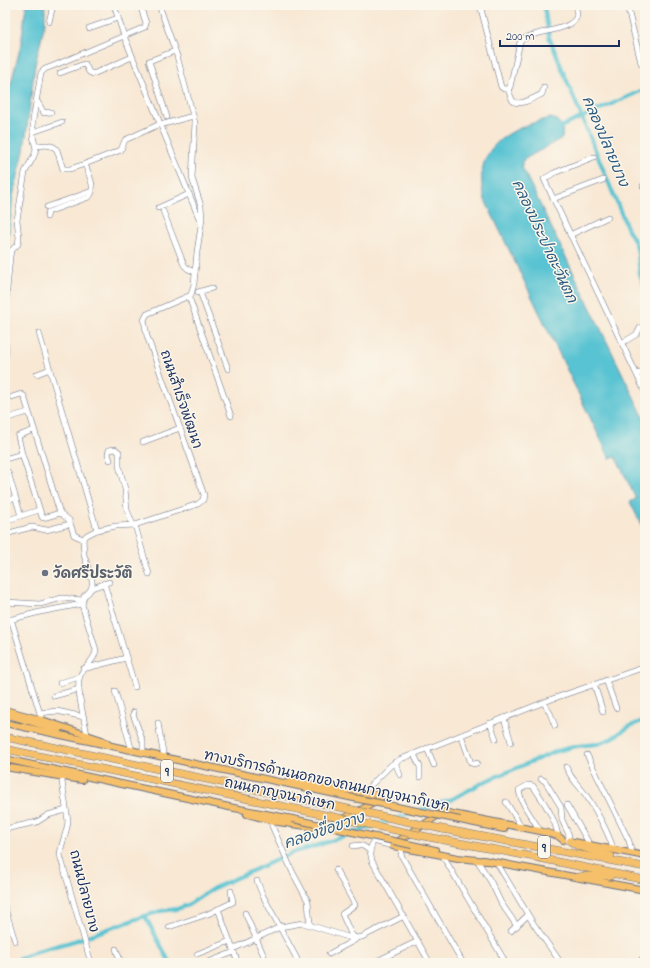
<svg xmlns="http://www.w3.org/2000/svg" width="650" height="968" viewBox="0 0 650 968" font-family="'Indie Flower','Playpen Sans Thai',sans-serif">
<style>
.water{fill:#58c3d2;stroke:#3a7998}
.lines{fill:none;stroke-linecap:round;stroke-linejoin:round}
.canal{stroke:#58c3d2;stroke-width:4}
.minor-casing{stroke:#687087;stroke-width:6}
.major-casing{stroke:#687087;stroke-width:8}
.highway-casing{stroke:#687087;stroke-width:8}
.minor{stroke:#fff;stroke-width:5}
.major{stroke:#f6c06b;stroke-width:6}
.highway{stroke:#f6c06b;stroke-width:7}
.major-bridge-casing{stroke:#687087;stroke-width:8;stroke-linecap:butt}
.highway-bridge-casing{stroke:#687087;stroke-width:8;stroke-linecap:butt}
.major-bridge{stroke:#f6c06b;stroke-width:6}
.highway-bridge{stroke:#f6c06b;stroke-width:7}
.worship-dot{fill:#6b7280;stroke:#fbf7ec;stroke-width:1.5}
.labels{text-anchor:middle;stroke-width:3;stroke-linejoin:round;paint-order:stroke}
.shield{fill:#fbf7ec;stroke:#5e6b89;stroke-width:1}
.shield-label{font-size:13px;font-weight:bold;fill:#1b2f5e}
.street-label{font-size:14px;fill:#1b2f5e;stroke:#fbf7ec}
.worship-label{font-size:14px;font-weight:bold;fill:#5b616d;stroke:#fbf7ec;text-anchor:start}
.water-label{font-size:15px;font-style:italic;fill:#2d5b81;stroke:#fbf7ec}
</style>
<rect width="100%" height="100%" fill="#fbf7ec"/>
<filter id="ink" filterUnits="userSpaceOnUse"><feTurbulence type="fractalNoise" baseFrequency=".025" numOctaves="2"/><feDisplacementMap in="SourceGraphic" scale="8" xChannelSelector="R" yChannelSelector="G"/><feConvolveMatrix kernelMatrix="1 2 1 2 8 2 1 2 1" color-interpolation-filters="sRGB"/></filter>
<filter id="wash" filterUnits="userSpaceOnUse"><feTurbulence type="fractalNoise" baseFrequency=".012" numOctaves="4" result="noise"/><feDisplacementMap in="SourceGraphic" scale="16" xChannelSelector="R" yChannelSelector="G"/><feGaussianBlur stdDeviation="0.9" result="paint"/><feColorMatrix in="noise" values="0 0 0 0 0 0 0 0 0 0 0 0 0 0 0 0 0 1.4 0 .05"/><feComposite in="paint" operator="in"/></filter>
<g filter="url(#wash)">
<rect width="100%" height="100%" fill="#f8e8d4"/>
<g class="water">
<path d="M26 5H45V23L35 65 24 151 13 196 5 269V117L9 90 21 45Z"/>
<path d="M550 118C560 119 564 128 562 138L525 159 522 162V167L645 420V532L630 502 636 499 616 457 610 459 485 200C470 149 507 129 550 118Z"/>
</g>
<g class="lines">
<g class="canal">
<path d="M544 5 549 37 628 230C632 236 636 242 637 249 640 261 637 276 645 286"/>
<path d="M556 129 645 89"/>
<path d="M145 916 170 963"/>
<path d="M10 963 37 951 74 941 145 916 161 911 177 909 188 905 214 888 294 852 310 848 452 799 486 781 557 751 577 746 597 744 611 739 630 726 645 720"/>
</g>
</g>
</g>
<g filter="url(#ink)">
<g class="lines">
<defs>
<g id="minor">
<path d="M114 5 124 36 201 223"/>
<path d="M480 5 501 87 504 89H508"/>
<path d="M627 5 641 63"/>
<path d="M49 22 53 5"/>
<path d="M89 28 118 18"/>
<path d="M60 73 84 64H85L89 72 93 74 132 57"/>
<path d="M508 89 510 87 520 42 523 39C536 31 569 31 576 18 578 14 576 9 575 5"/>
<path d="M508 89C509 92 511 98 513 101 519 107 536 97 542 94L544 87"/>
<path d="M37 101 44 113 51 112"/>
<path d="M167 117 149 61 175 51"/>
<path d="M160 125 193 116"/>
<path d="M33 132 62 122"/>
<path d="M36 146 47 145 54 147 57 150 63 169H70L85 164C88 173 97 189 89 197L48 212 47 217"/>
<path d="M594 157 554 173 544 179 645 392"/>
<path d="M85 164 121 150 125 140 160 124"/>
<path d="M643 186 645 185"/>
<path d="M553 199 603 180"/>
<path d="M47 207 92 191"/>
<path d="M158 208 189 194"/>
<path d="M163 211 184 265 188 269 195 272"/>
<path d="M570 235 608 217"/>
<path d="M198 292 212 288"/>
<path d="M200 292 228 369"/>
<path d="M189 297 231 416"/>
<path d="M5 311 10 256 11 251 18 244 19 238 17 220 25 172 34 156 36 149 33 136V120L41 73 45 69 53 66 145 27 146 23 140 5"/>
<path d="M39 333 97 530"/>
<path d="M622 343 637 334 640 328 643 327"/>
<path d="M5 344 6 348 5 357"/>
<path d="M37 374 50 369"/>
<path d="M637 374 645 371"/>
<path d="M12 397 21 394 24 396 60 513 69 520 74 535 83 539"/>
<path d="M8 418 28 412"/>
<path d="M34 430 18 436 22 454 42 517 43 518 60 513"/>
<path d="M143 442 180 428"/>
<path d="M5 459 22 454"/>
<path d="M110 460 108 454 109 450 115 449 119 452V466L125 489 127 510 133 525"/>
<path d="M8 472 21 516"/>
<path d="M5 501 15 498"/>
<path d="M5 521 39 510"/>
<path d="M135 525 149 574"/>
<path d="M5 534 32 527 46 530 70 524"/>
<path d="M104 583 135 687"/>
<path d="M92 588 109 582"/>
<path d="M5 602 40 604 62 598 82 600"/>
<path d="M11 619 42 720"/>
<path d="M5 621 40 612 82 604"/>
<path d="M83 669 126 658"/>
<path d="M606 680 616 708"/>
<path d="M60 683 79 677"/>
<path d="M594 684 603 712"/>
<path d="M115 691 132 751"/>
<path d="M54 696 79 689"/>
<path d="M544 703 550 713 555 726"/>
<path d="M134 712 133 714 143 742V753"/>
<path d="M40 713 57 711 84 717"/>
<path d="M504 718 511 742"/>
<path d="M158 723 164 758"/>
<path d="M490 723 496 739"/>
<path d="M87 735C85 721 75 687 80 676 84 666 95 661 96 650L82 605 84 596C90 592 93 588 92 580L84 555 83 539 87 535 97 530 116 526 135 525 198 504 203 500 204 495 147 336 144 320 147 314 191 295 194 284 197 252 202 219 201 206 192 178 195 123 177 56 159 5"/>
<path d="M461 735 471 763 474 764 477 763"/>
<path d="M427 748 434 765"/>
<path d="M414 754 420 767V777"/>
<path d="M587 755 629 841 632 853"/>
<path d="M395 762 400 775"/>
<path d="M566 767C572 780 574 780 582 790 592 802 610 835 613 849"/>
<path d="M63 777 62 782 68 821C67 833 61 843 60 855L91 963"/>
<path d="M541 779 545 781 561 807 562 820 569 835 568 841"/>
<path d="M364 794 367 789 391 765 401 759 552 699 645 667"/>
<path d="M506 802 518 821 521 828"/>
<path d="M567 805 590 845"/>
<path d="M271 820 272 826 293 873 308 901 310 925"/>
<path d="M5 829 37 822 48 815 66 810"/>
<path d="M540 831C533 818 521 805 519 790L528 785 533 786C543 801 555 817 558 836"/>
<path d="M353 846C361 844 364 846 370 851"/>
<path d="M393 846 373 841 370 851 372 861 430 963"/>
<path d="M402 848 401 855 463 963"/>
<path d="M444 855V858L506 963"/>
<path d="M477 860 491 882 501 903 517 926"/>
<path d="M497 863 533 923 561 963"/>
<path d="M336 870 355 905 342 914 352 936"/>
<path d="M257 881 263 896 297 959"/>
<path d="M5 908 15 941"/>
<path d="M218 909 238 963"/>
<path d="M245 913 267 963"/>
<path d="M169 927 208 914 233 902 231 891"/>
<path d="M511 931 528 915"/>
<path d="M356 938 353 936 351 939 353 941 355 940 356 938 362 937 404 916"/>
<path d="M116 949 121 963"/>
<path d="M233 949 280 927 303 923 351 938"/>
<path d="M197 954 230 941"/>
<path d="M329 954 353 941"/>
<path d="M206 963 234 952"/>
<path d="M373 963 418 941"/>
<path d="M640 963 641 960 645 957"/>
</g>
<g id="major">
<path d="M5 710 42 720 102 740 108 744"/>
<path d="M5 714 53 728 60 729"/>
<path d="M5 723 349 797"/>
<path d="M5 759 229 807 293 819"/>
<path d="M5 767 82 780"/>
<path d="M247 814 278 822 320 828H325L378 801 380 798 377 795 290 781"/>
<path d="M460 820 504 829"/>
<path d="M574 842 645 856"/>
<path d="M412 845 435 850"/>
<path d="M483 860 645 890"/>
<path d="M487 861 458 858 393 846 400 840 443 812 540 831 558 836 563 840"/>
</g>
<g id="highway">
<path d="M5 737 330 805"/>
<path d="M5 749 311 812"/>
<path d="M442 829 645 867"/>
<path d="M428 837 534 857 645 880"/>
<path d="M570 841 578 846 611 856"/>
<path d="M577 877 587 876H610"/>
</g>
</defs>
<use href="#minor" class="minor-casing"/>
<use href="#major" class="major-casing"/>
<use href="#highway" class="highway-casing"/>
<use href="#minor" class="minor"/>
<use href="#major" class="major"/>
<use href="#highway" class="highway"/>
<defs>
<g id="major-bridge">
<path d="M349 797 460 820"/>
<path d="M293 819 412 845"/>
</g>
<g id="highway-bridge">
<path d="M330 805 442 829"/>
<path d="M311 812 428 837"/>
</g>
</defs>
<use href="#major-bridge" class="major-bridge-casing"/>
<use href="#highway-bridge" class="highway-bridge-casing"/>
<use href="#major-bridge" class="major-bridge"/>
<use href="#highway-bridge" class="highway-bridge"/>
</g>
</g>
<circle class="worship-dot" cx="45" cy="573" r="4"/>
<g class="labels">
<g class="shield">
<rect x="161" y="760" width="12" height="22" rx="3"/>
<rect x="538" y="836" width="12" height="22" rx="3"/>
</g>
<g class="shield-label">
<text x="167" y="776">9</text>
<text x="544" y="852">9</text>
</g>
<g class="street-label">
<text transform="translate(182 399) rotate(71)" y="5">ถนนสำเร็จพัฒนา</text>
<text transform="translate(327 780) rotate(12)" y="5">ทางบริการด้านนอกของถนนกาญจนาภิเษก</text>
<text transform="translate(280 793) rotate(12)" y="5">ถนนกาญจนาภิเษก</text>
<text transform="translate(85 891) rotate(76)" y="5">ถนนปลายบาง</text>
</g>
<g class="worship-label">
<text x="53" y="578">วัดศรีประวัติ</text>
</g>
<g class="water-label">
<text transform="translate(606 141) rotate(67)" y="5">คลองปลายบาง</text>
<text transform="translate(545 241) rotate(65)" y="5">คลองประปาตะวันตก</text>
<text transform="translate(324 830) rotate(-19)" y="5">คลองขื่อขวาง</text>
</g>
</g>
<rect width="650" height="968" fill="none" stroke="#fbf7ec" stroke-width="20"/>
<path d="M500 40v6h119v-6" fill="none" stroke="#1b2f5e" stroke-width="2"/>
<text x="506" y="40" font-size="12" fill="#1b2f5e" stroke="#fbf7ec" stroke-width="3" paint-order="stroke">200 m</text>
</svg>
